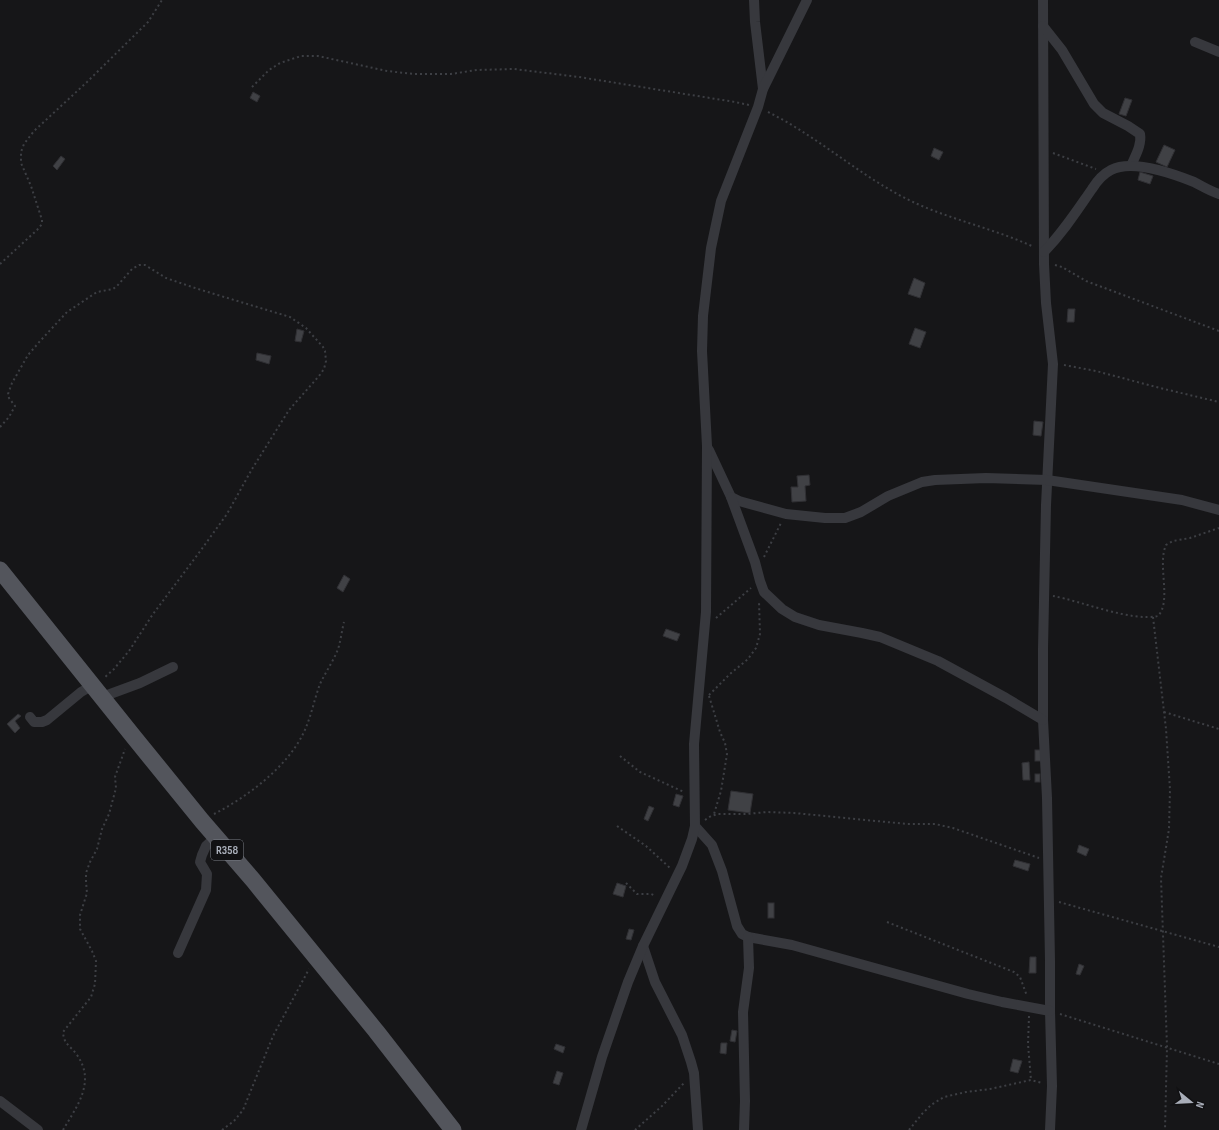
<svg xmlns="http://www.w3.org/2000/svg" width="1219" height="1130" viewBox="0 0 1219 1130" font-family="'Sofia Sans Condensed',sans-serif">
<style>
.building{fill:#404145;stroke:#303034}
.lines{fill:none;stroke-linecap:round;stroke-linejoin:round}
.path{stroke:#3d3f44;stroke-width:2;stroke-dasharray:2 3;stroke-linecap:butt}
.minor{stroke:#37383d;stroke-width:10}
.primary{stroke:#53555c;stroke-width:17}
.labels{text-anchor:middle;stroke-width:4;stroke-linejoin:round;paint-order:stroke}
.shield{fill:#111113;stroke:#7b7e86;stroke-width:1}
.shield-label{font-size:12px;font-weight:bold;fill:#a8adb8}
</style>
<rect width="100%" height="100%" fill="#161618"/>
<g class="building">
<path d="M253 92 260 96 257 102 250 98Z"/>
<path d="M1125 98 1132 100 1126 116 1119 114Z"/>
<path d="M1164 145 1175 150 1167 167 1156 162Z"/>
<path d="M934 148 943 152 939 160 931 156Z"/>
<path d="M61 156 65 159 57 170 53 166Z"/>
<path d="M1140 172 1153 176 1150 184 1138 180Z"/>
<path d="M914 278 925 283 920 298 908 294Z"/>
<path d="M1068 309H1075L1074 322H1067Z"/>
<path d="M915 328 926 332 920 348 909 344Z"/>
<path d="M297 329 304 331 301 342 295 341Z"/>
<path d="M257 353 271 356 269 364 256 360Z"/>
<path d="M1034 421 1043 422 1041 436 1033 435Z"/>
<path d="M809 475 810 485 805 486 806 501 792 502 791 487H798L797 476Z"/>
<path d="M344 575 350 579 343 592 337 588Z"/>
<path d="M666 629 680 634 677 641 663 636Z"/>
<path d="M18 714 21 716 15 721 20 728 15 733 7 724Z"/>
<rect x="1035" y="750" width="6" height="11"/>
<path d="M1029 762 1030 780H1023L1022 763Z"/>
<rect x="1035" y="774" width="5" height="8"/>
<path d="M731 791 753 794 750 813 728 810Z"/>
<path d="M676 794 683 796 679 807 673 805Z"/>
<path d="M649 806 654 808 648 821 644 819Z"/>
<path d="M1079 845 1089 849 1086 856 1077 852Z"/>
<path d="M1015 860 1030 864 1028 871 1013 866Z"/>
<path d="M617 883 626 886 623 897 613 894Z"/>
<rect x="768" y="903" width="6" height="15"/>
<path d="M629 929 634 930 631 940 626 939Z"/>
<path d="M1030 957H1036V973H1029Z"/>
<path d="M1079 964 1084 966 1080 975 1076 974Z"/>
<path d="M732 1030 737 1031 735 1042 730 1041Z"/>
<path d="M721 1043H727L726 1054 720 1053Z"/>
<path d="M556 1044 565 1047 563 1053 554 1049Z"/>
<path d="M1013 1059 1022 1061 1018 1073 1010 1071Z"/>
<path d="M557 1071 563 1073 559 1085 553 1083Z"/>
</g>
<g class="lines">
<g class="path">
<path d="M252 87 269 70 280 63 301 56H318L387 71 414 74H451L477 70 514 69 579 77 735 102 749 105"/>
<path d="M768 112C819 137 862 178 913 202 952 220 995 229 1034 247"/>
<path d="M1053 153 1096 169"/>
<path d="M0 264 37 230 42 224V220L31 186 21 163V152L24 144 34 131 87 82 148 22 162 0"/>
<path d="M1055 265 1062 267 1086 281 1219 331"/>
<path d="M1064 365 1096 371 1160 388 1219 402"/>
<path d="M0 427 9 417 15 406 9 398 8 394 12 383 28 355 41 340 67 312 97 292 113 289 117 286 132 269 139 265H145L166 278 198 289 290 317 306 328 323 347 325 351 326 361 324 369 319 376 289 410 252 469 227 514 201 550 153 614 129 651 114 669 104 678"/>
<path d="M764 557 781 523"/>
<path d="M1053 596C1081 601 1131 622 1158 616 1172 601 1157 565 1166 545L1173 541 1190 538 1219 528"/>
<path d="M1153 617 1166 729 1170 790 1169 829 1161 878 1167 1047 1165 1130"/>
<path d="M716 618 751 588"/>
<path d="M709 695 730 674 748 659 756 648 760 634 759 601"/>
<path d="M709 696 720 732 725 743 727 754 721 791 714 814"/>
<path d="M1164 712 1219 729"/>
<path d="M620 756 640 772 684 792"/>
<path d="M214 814C247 797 286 768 303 734 311 718 314 700 320 684 326 671 335 659 339 646 341 638 342 630 344 622"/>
<path d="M705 820 711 816 718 814H747L767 812 794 813 907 824H935L953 828 1039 858"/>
<path d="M617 826 646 846 670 868"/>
<path d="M626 883 637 894H651L656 896"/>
<path d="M1059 902 1219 947"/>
<path d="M887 922 1014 972 1020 977 1027 996"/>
<path d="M1060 1014 1219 1064"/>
<path d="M1029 1016 1028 1044 1031 1080"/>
<path d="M63 1130C77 1106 96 1082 77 1055 70 1045 64 1045 63 1032L91 997 95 984 96 961 92 951 80 929V915L87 893 86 882V873L90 862 97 849 102 829 109 814 116 788 115 777 125 749"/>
<path d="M222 1130 234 1121 243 1110 273 1036 309 969"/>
<path d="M635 1130 662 1106 685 1082"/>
<path d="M909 1130 922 1114 931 1105 944 1097 966 1092 990 1089 1031 1080 1042 1083"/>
</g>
<g class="minor">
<path d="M754 0 755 22 763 89"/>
<path d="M1043 0 1044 264 1046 303 1053 364 1046 505 1043 649V720L1047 798 1050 961V1011L1052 1086 1050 1130"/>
<path d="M1043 26 1062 50 1094 104 1103 113 1128 126 1140 134C1142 145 1135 156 1131 166"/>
<path d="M1195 42 1219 52"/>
<path d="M1044 252C1064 231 1076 212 1092 189 1097 181 1103 174 1111 170 1132 159 1174 174 1194 182 1202 186 1210 191 1219 194"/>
<path d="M709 450 731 497 739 501 786 514 825 518H845L861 512 888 496 922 482 935 480 986 478 1047 480 1182 500 1219 510"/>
<path d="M731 497 755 562 760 581 764 592 782 609 795 617 819 625 862 633 880 637 938 661 1006 698 1043 720"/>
<path d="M102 697 140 683 173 667"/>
<path d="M30 717 34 722H42L47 720 81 692 93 685"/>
<path d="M695 826 712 845 722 871 737 926 742 934 748 937 792 945 968 994 1002 1002 1050 1011"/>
<path d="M643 946 655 982 682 1035 691 1062 694 1073 698 1130"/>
<path d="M178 953 206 890 207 874 200 862 202 855 206 846 216 837"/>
<path d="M0 1101 38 1130"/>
<path d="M581 1130 602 1057 628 982 643 946 682 866 692 839 695 826 694 744 706 612 707 446 702 351 703 316 711 248 721 201 758 107 763 89 807 0"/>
<path d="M744 1130 745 1101 743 1012 749 968 748 937"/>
</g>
<path class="primary" d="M0 570 133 736 202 821 253 880 376 1031 453 1130"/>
</g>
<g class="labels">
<rect class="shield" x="211" y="840" width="32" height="20" rx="3"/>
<g class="shield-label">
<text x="227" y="854">R358</text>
</g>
</g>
<g transform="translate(1191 1102) rotate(108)" stroke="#111113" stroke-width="3" paint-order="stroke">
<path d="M0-3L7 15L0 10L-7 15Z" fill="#a8adb8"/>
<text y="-6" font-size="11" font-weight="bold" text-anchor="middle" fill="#a8adb8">N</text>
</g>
</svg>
